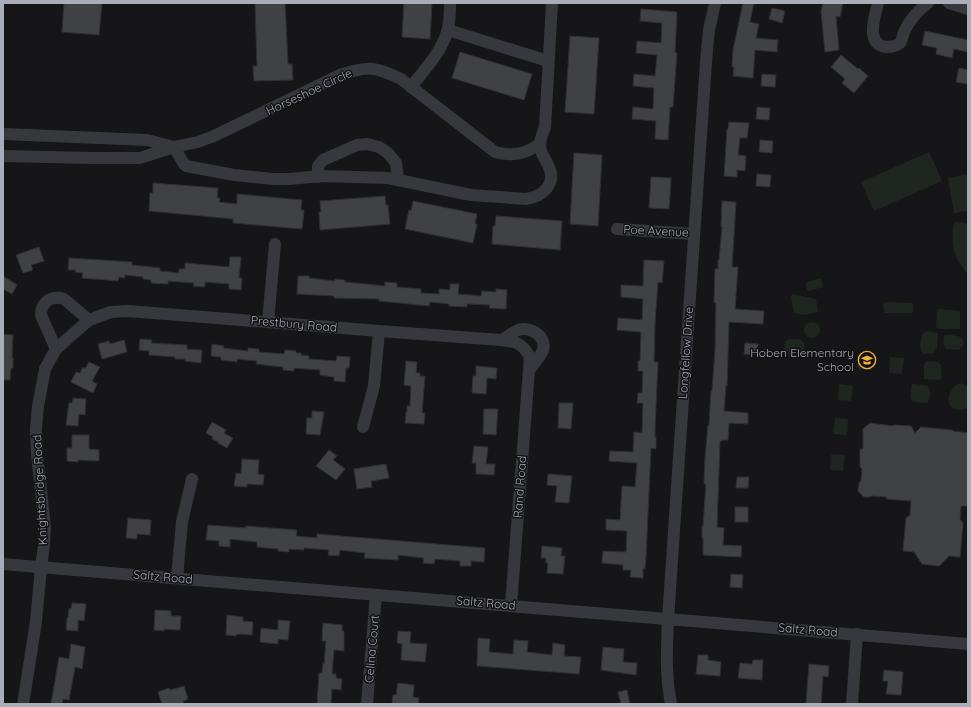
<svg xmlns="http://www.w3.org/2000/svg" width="971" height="707" viewBox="0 0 971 707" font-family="Quicksand,sans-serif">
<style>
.green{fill:#1e261f}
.building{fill:#404145;stroke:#303034}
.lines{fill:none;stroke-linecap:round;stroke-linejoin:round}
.street{stroke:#37383d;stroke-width:12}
.labels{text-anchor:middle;stroke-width:3;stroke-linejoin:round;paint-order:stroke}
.street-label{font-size:12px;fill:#a8adb8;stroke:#111113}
.poi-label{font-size:12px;fill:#a8adb8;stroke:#111113;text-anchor:end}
</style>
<rect width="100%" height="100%" fill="#161618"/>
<g class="green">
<path d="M929 152 942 181 874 211 861 182Z"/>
<path d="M968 174V211L954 213 948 178Z"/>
<path d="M954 222 968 223V274C952 256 951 245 954 222Z"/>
<path d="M818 279H821L823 287 809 291 807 290 806 282Z"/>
<path d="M792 294 816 299 818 312 806 315 794 313 791 297Z"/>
<path d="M885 302 912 303 913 305V313H885L884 311 883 305Z"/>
<path d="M939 309 960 311V329H939L936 327 937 311Z"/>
<circle cx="812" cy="330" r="8"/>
<path d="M926 331 938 333 937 347 934 353 923 354C918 348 920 335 926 331Z"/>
<path d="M945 335C955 334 971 337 959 350L947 349C943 345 942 341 945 335Z"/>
<path d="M789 339H799L804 342 806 355 804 357 786 356 784 352 785 342Z"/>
<path d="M859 353 873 354 871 370 858 369Z"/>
<path d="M890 357 904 358 902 374 889 373Z"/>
<path d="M926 361 938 362 941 365 942 379 939 380 924 379V366Z"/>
<path d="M960 383 968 386V409C965 409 961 410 958 410 942 407 949 387 960 383Z"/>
<path d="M839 384 853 386 851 401 838 400Z"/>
<path d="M912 384H915L928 386C931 392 931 397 927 403L913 402 910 398Z"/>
<path d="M835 418 848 419 847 435 833 434Z"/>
<path d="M831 454 845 455 843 471 830 470Z"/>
</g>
<g class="building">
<path d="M64 3H102L99 35 62 32Z"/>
<path d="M255 3H285L288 64H292L293 80 254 81 253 66H257Z"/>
<path d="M404 3H432L430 39 402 37Z"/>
<path d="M743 3H754L750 22 759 24 756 38 778 40 777 52 755 50 753 78 733 76 734 67H732L733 50Z"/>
<path d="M823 3H843L840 17 836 16 839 50 825 52 821 11Z"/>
<path d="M772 8 785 11 782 23 769 19Z"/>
<path d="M641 9 677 12 675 53H677L673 107H670L668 140 655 139 656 121 632 119 633 107 653 109 654 88 633 86 634 74 655 76 657 55 636 53 637 41 661 43 662 23 640 21Z"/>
<path d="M925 31 968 40V52L954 49 952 58 936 54 937 48 922 45Z"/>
<path d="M570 36 599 38 594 114 565 112Z"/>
<path d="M460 52 532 74 524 100 452 78Z"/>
<path d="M841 55 858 69 859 68 868 76 854 93 842 83 845 79 831 67Z"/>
<path d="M959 68 968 70V84L956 82Z"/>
<path d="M762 74 776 75 775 87 761 86Z"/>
<path d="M757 107 770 108 769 120 756 119Z"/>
<path d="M729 122 749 123 747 138H740L738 155 746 156 745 171 737 170V177L724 176 727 129H728Z"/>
<path d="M760 140 773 141 772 153 759 152Z"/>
<path d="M574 153 602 155 598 226 570 224Z"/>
<path d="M757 174 771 175 770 187 756 186Z"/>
<path d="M651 177 671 178 669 209 649 208Z"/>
<path d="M153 183 218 188 217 198H220L219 202 237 204V194L302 200 301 210H304L302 229 233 223V219L149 211 150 193H153Z"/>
<path d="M385 196 386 205H388L390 224 320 230 319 212H321L320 201Z"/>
<path d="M413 201 477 214 475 224H477L473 243 405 229 409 210 411 211Z"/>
<path d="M722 201 736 202 732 267H738L735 309 764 311 763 324 729 322 727 386 726 385 724 411 748 413V424L729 423 728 440H722V441H720L717 527 724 528 723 545 742 546 741 557 703 555V538H702V526H703L706 484H704L705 458 708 425H709L711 391H712L715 350 716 303H714L715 269H718V260H719L722 227H721Z"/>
<path d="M496 216 562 221 560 250 492 244 493 226H495Z"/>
<path d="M39 247 44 261 31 265 33 270 23 273 16 255Z"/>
<path d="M230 257H241L239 278H242L241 290 229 289V284L205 282V287L193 286 194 283 168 281V284L151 283V280L143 279V277L125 275V278L119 277 118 281 82 278 83 273 75 272 76 270H68L69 258 132 262V265L160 268V271L179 273V269H185V263L229 267Z"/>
<path d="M644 260 664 261 662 283 658 282 655 323 654 362H658L655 428V437H656V449L651 448 646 556 645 569 643 568V578L630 577 631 570H623V565L602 563 603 551 626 552 627 531 606 530V519L620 520 622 486 635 487 637 463 609 461 610 451 633 452 634 432 642 433 643 403H637L638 393H642L643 371H638V361H640L641 332 617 330 618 318 642 320 643 299 621 297V285L643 286Z"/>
<path d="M3 276 17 285 12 294 3 289Z"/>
<path d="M298 276H309V278L335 281V279L345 280V282L385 286V282L397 283V287L421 289V293L439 294V289L450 290V284H459L458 294 481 296 482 291 496 292V289L507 290 506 309 489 308 490 305 467 304V307L449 306V304L430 302 429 306 379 301V299L334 298V296L297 294Z"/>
<path d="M3 334 13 335 12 358H13V368H11L10 380H3Z"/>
<path d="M140 339 152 340 151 343 187 345V349L202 350 201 363 185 361V359H175V357L149 355V351L139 350Z"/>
<path d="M124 340 127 352 102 359 98 344 109 341 110 344Z"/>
<path d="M745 343 758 344 757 355 744 354Z"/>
<path d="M212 344 224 346 223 348 248 351V348L259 349V352L284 354 285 350 296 351V353H301V355L309 356V359L336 361 337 356 350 357 349 368H346L345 382 334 381V377L320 375V370L294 368V371L283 370V367L256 364 257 361 237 359V362L221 360V357L211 356Z"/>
<path d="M406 361 417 362 416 373H420V376H425L422 413H425L424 424 405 423 406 412H407V406H410L411 386 404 385Z"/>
<path d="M89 362 100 367 92 381 97 384 93 393 71 382 76 372 80 373 83 367 85 369Z"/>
<path d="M476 366 497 368 496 379 487 378 486 394 472 393 473 376H476Z"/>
<path d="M73 398 86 399 85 415 79 414 78 426 66 425 69 403H72Z"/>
<path d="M559 403H573L571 429 558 428Z"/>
<path d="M484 409H498L496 435 483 434Z"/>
<path d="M312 411 324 412 320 435 306 434 307 418H312Z"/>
<path d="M212 422 226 430 224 433 233 438 227 448 218 443V442L212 439 213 437 206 433Z"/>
<path d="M870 423 893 426 894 425 911 426 915 433 921 427 952 430 953 431 968 433V506H961L960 519 963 523 960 557 949 556 939 566 922 564 914 552 903 551 906 518 910 515 911 501 887 499 886 497 872 496 870 497H864L858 491 859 483 861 481 862 469 860 467V449H863V429Z"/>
<path d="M72 435H89V449L99 450V461L78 460V462L67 461V448H72Z"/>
<path d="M474 446 488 447 486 464H495L494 475 476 474V463H472Z"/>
<path d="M329 450 337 456 333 460 345 469 336 480 316 466Z"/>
<path d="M242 459 259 460 258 474 264 475 263 485 247 484V487L234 486 236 473 241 474Z"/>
<path d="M386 464 389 478 371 481 372 487 357 489 354 469Z"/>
<path d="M548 474 572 476 569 503 555 502 557 486 547 485Z"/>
<path d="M737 477H749L748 488H736Z"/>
<rect x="735" y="507" width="13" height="15"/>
<path d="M128 518 151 520 150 535 137 534V539L126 538Z"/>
<path d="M208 525 245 528 246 526 297 530 296 536 317 538V534L485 548 484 562 471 561V566H460V561L435 559 434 564 423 563 424 558 398 555V560L364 558 365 553 340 550 339 556 328 555 329 550 304 548V550L289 549V552L278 551V549L257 547V542L230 539V547L219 546V541L206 540Z"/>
<path d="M542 546 562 548 561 556H565L563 574 547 573 548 563H546V558H541Z"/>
<path d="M731 574 743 575 742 588 730 587Z"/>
<path d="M72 603 86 604 84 621 78 620V631L66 630 67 618H68L69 608 71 609Z"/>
<path d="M155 610 171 611V616H181L180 630 164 629V631L154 630Z"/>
<path d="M227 615 243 617V621L253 622 252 635 237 634 236 636 226 635Z"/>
<path d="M278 620 290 621 288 640 278 639V644L260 642 261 628 278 630Z"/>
<path d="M323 623 342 625V631H344V651L334 650 332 674H336V678L342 679 341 690 332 689 331 704H317L319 673H322L323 663 324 664 326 641H322Z"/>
<path d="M398 631 411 632 410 643 427 644 425 662 401 660 402 644 397 643Z"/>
<path d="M478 638 490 639 489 652 513 654 514 640 528 641 527 652 552 655 553 643 565 645 564 656 581 657 579 674 477 666Z"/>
<path d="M71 644 85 647 82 669 75 667 69 700 63 699 62 704H51L59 657 69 659Z"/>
<path d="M603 647 624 649 623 662 637 663 636 675 601 670Z"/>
<path d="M698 655H708V660L721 662 720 676 696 674Z"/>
<path d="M753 660H763L762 680 738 678 740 663 752 664Z"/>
<path d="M809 664 829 666 828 677 823 676 821 704H806Z"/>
<path d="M884 670 903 672 901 695 886 694 888 681H883Z"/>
<path d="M398 683 414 685 413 697 419 698 418 704H392L393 695H396Z"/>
<path d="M184 686 188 699 183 701 184 704H162L158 692 169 688 170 690Z"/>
<path d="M627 690 630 704H621L618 692Z"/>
</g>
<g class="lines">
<g class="street">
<path d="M878 3C875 16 865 43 885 47 889 47 896 47 900 43 902 41 903 35 904 32 910 19 917 11 928 3"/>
<path d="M949 3 968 9"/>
<path d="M448 30 548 61"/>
<path d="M411 87C425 69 443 51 448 28 450 20 450 11 450 3"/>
<path d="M3 134 147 140 174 147 184 164 186 166 234 175 273 179H289L321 176 388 178 471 195 526 199C541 197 557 185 549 167 546 159 540 154 540 145 540 138 543 133 545 127L552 3"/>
<path d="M3 156 91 158H140L174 147 198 142 214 136 340 75C366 66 375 66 401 79L495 152C513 157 524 154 540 144"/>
<path d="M318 177V166L323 160 357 145 367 144 379 147 388 153 396 163 398 180"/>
<path d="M617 229 694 234"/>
<path d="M268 322 275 244"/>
<path d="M501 340C507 337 512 333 518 330 530 326 547 336 543 350 541 356 533 364 530 369"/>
<path d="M56 349 41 315C41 302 51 295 64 299L89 320"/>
<path d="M363 427 374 386 379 331"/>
<path d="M3 564 968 644"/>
<path d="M177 578 182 522 192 479"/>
<path d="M23 704 36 622 41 567 44 545 45 527 37 454 36 429 38 406 45 369 56 349 89 320 111 312 128 311 379 331 501 340C517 342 522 343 530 357L511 605"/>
<path d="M367 704 376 595"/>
<path d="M671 704C665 673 667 649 668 619L706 62 709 30 715 3"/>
<path d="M852 704 857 634"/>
</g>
</g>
<defs>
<symbol id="school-ring" viewBox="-11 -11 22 22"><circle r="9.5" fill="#111113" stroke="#f2b134" stroke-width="1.5"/><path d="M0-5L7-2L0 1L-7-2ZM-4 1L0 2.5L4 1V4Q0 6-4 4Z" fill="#f2b134"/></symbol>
</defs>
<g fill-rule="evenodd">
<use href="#school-ring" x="857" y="350" width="20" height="20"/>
</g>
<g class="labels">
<g class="street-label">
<text transform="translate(309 92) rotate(-25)" y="4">Horseshoe Circle</text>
<text transform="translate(656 231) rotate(3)" y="4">Poe Avenue</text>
<text transform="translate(294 324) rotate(5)" y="4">Prestbury Road</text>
<text transform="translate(686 353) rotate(-86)" y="4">Longfellow Drive</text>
<text transform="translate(520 487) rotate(-86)" y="4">Rand Road</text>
<text transform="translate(40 490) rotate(-93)" y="4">Knightsbridge Road</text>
<text transform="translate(163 577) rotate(5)" y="4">Saltz Road</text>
<text transform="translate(486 603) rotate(5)" y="4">Saltz Road</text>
<text transform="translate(808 630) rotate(5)" y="4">Saltz Road</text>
<text transform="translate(372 649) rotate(-85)" y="4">Celina Court</text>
</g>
<g class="poi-label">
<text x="854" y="357">Hoben Elementary<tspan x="854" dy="14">School</tspan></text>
</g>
</g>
<rect width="971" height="707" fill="none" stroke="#a8adb8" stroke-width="8"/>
</svg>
